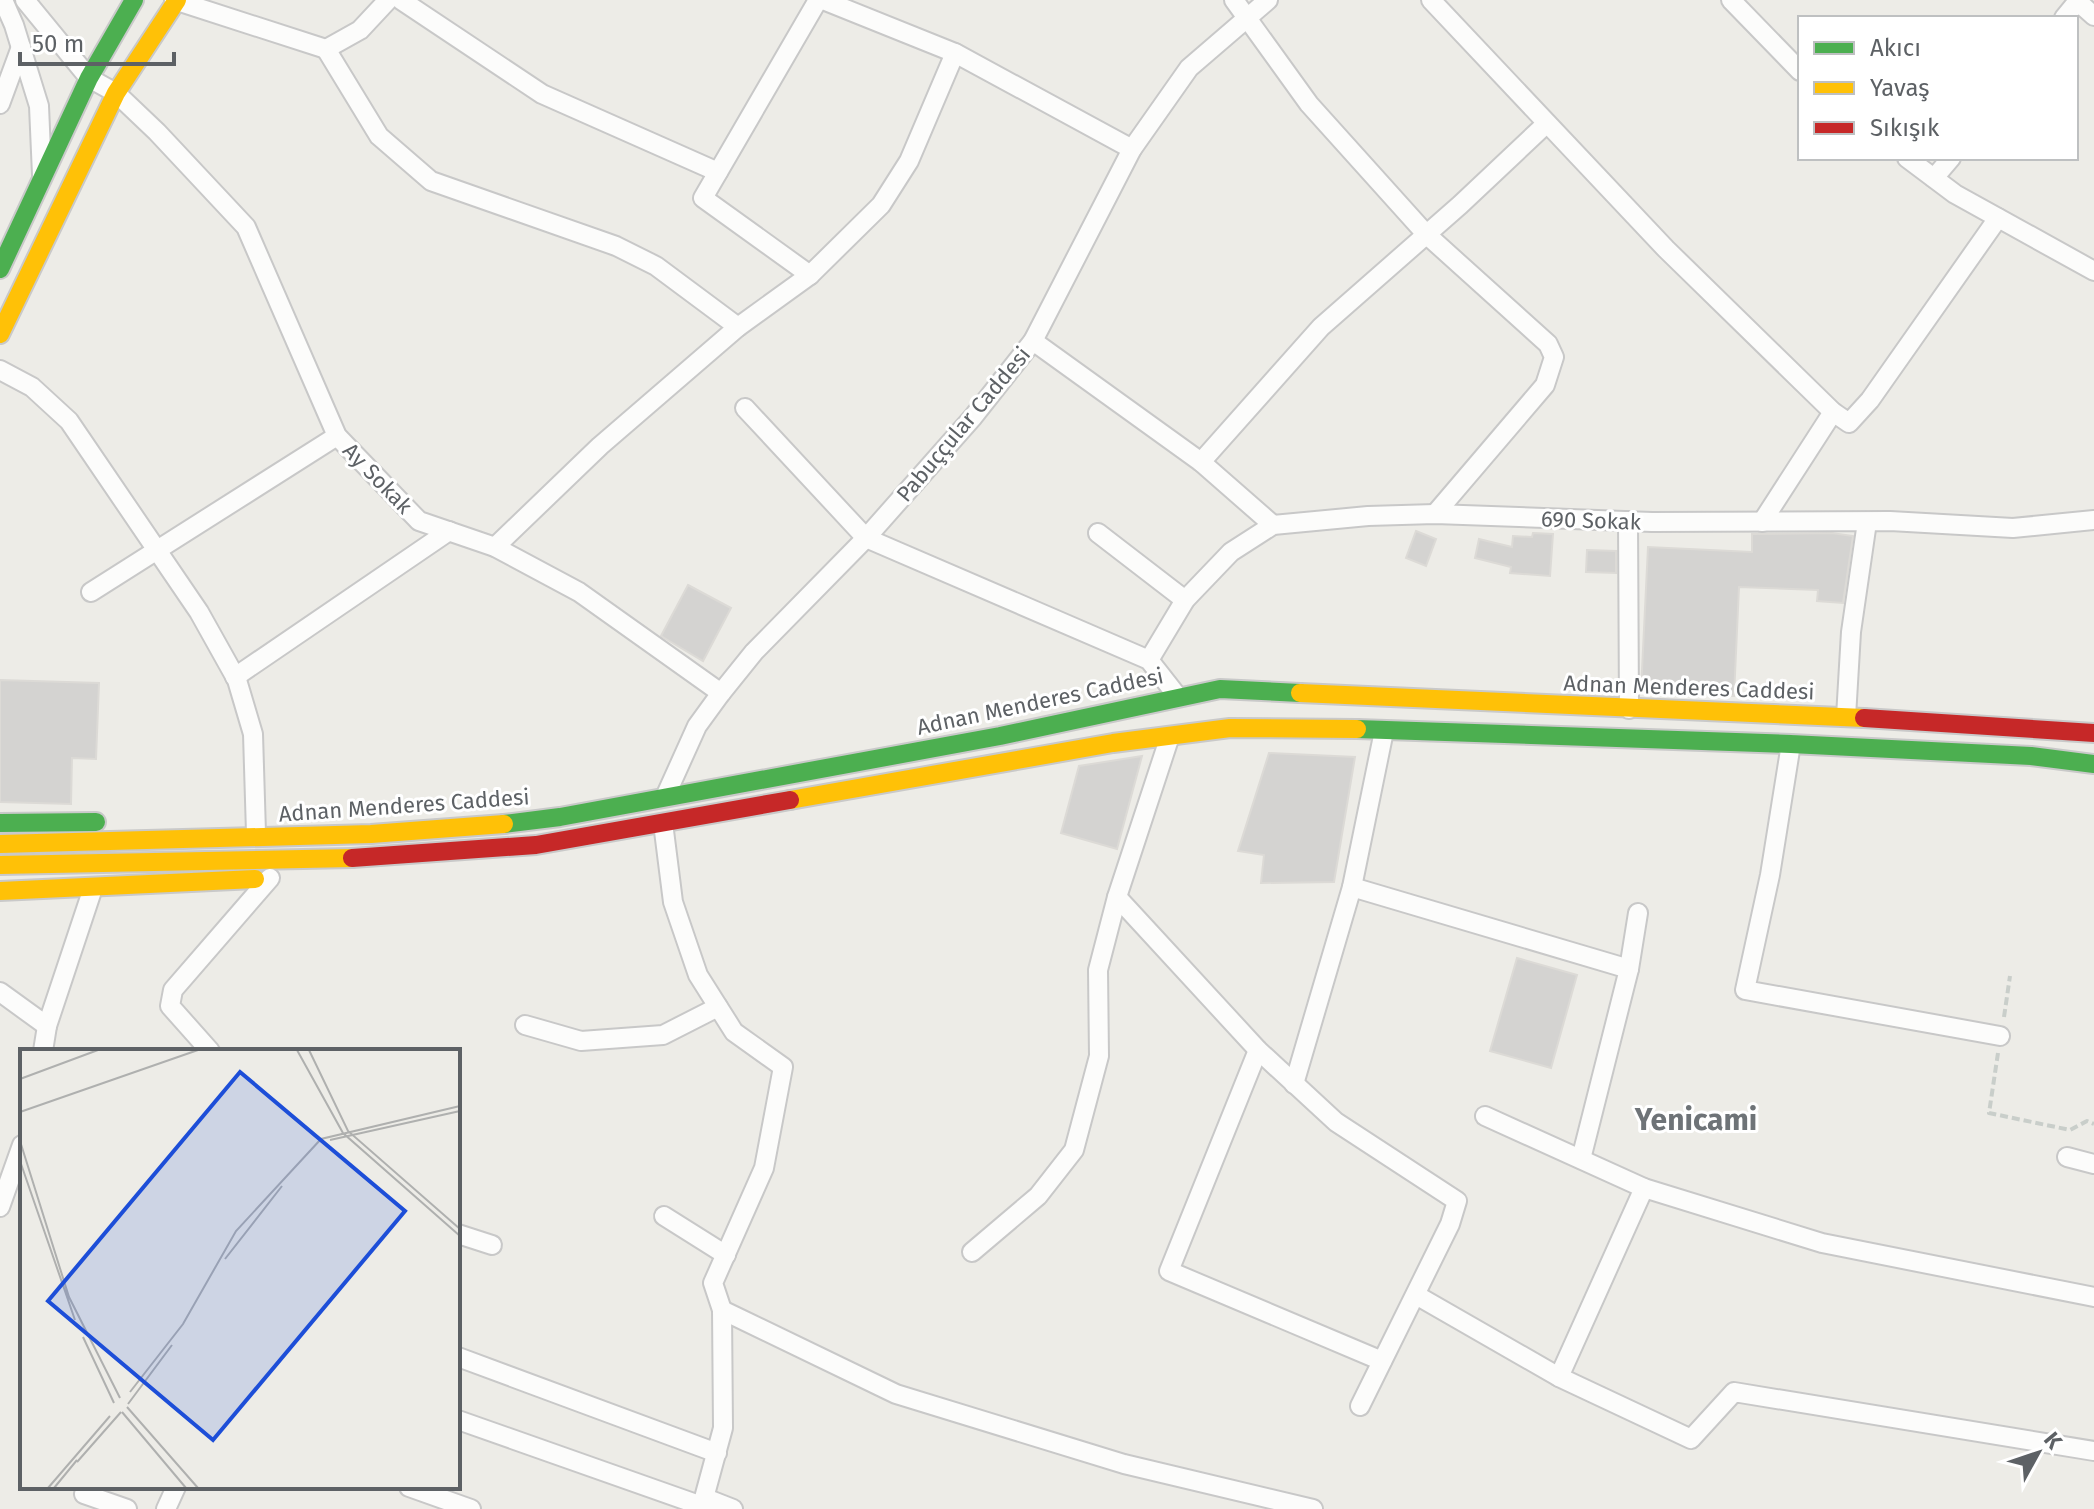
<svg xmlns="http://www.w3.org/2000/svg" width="2094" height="1509" viewBox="0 0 2094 1509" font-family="'Fira Sans',sans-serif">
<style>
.building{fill:#d4d3d1;stroke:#dcdad6;stroke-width:2}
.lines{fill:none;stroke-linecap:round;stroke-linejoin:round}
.street-casing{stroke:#c8c8c8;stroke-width:22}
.fast-casing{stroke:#c9c9c9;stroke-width:22}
.slow-casing{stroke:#c9c9c9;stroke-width:22}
.jam-casing{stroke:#c9c9c9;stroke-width:22}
.path{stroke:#c9ceca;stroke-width:4;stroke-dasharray:8 4;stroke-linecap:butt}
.street{stroke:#fcfcfb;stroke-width:18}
.fast{stroke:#4caf50;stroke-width:18}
.slow{stroke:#ffc107;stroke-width:18}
.jam{stroke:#c62828;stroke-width:18}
.labels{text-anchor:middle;stroke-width:6;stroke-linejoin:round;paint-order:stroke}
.street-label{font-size:22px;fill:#5d6165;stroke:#fff}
.district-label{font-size:30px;font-weight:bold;fill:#6e7377;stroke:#fff}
.inset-road{fill:none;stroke:#afb0af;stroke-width:2}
.view{fill:#1d4ed8;fill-opacity:0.15;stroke:#1d4ed8;stroke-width:4}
.inset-edge{fill:none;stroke:#5d6165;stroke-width:4}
</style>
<rect width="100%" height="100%" fill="#edece7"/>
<g class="building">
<path d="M1416 531 1436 539 1426 566 1406 558Z"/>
<path d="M1533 533 1553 534 1550 576 1510 573 1511 567 1475 558 1479 539 1512 547 1513 536 1532 537Z"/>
<path d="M1832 533 1853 536 1843 603 1817 601 1818 590 1739 587 1734 696 1641 691 1648 547 1752 552V534Z"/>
<path d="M1587 550 1616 551V573L1586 572Z"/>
<path d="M688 585 731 608 703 661 661 636Z"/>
<path d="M0 680 99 683 96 759 72 758 71 804 0 802Z"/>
<path d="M1269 753 1355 757 1334 882 1261 883 1264 855 1238 851Z"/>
<path d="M1142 756 1117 849 1061 833 1079 766Z"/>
<path d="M1517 958 1577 975 1551 1068 1490 1051Z"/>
</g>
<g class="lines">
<defs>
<g id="street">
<path d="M3 0 14 25 39 106 42 175"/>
<path d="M25 0 89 78 116 93 157 132 246 227 337 436 419 521 495 547 579 592 721 693"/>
<path d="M174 0 326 49 360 30 388 0"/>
<path d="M401 0 542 94 718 172"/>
<path d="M823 0 955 53 1132 149"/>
<path d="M1234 0 1309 104 1426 234 1548 344 1554 357 1545 385 1435 514"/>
<path d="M1431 0 1666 249 1833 412 1849 423 1870 400 1998 218"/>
<path d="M1731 0 1800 71"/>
<path d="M2076 0 2094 16"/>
<path d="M2064 18 2077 2"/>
<path d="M326 49 379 136 431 181 616 246 656 266 738 327"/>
<path d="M0 104 21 47"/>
<path d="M1907 158 1955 194 2094 271"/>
<path d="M1934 178 1951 158"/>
<path d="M810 275 703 198 818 0"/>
<path d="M1033 341 1201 462 1273 525"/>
<path d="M0 370 32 387 69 421 199 612 237 680 253 734 256 833"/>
<path d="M745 408 866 538 1149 660 1178 697"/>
<path d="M1201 462 1321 327 1460 205 1546 124"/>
<path d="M1628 521 1629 709"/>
<path d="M1762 522 1833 412"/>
<path d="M1098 533 1185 600"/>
<path d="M495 547 600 446 738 327 810 275 881 205 909 161 955 53"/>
<path d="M91 592 337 436"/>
<path d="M1149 660 1185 600 1231 552 1273 525 1368 516 1435 514 1652 522 1890 521 2013 528 2094 520"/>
<path d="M235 677 449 531"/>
<path d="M1846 717 1851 632 1867 522"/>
<path d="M1791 744 1770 875 1745 990 2000 1036"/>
<path d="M665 797 697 726 721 693 754 652 866 538 973 417 1033 341 1132 149 1189 68 1268 0"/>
<path d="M663 823 673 902 698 975 734 1032 783 1067 764 1168 713 1283 722 1310 723 1428 701 1509"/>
<path d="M1352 887 1629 969"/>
<path d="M1117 897 1258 1050 1336 1122 1457 1201 1450 1224 1360 1406"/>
<path d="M0 992 47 1026"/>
<path d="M525 1025 581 1041 663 1035 718 1007"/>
<path d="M1258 1050 1169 1271 1382 1361"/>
<path d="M43 1051 47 1026 93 888"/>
<path d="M210 1051 170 1006 173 990 270 878"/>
<path d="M1294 1084 1352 887 1384 731"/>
<path d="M1485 1116 1644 1188 1822 1243 2094 1297"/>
<path d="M2067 1157 2094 1164"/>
<path d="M1581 1159 1629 969 1638 913"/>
<path d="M0 1207 22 1145"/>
<path d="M664 1216 726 1255"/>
<path d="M458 1234 492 1245"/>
<path d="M972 1252 1038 1196 1074 1150 1099 1056 1098 970 1117 897 1170 736"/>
<path d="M1416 1295 1559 1377 1691 1439 1734 1392 2094 1451"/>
<path d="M722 1310 896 1394 1124 1464 1313 1509"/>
<path d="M458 1357 717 1453"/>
<path d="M1559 1377 1644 1188"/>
<path d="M458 1420 702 1506"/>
<path d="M409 1487 471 1509"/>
<path d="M84 1494 127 1509"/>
<path d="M705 1498 733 1509"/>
<path d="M166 1509 176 1487"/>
</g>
<g id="fast">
<path d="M0 269 89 78 134 0"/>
<path d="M1357 729 1791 744 2031 756 2094 764"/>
<path d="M0 823 96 822"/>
<path d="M504 824 560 817 1000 736 1220 689 1300 693"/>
</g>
<g id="slow">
<path d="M0 334 116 93 177 0"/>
<path d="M1300 693 1864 718"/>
<path d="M790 800 1113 743 1230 728 1357 729"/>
<path d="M0 844 371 834 504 824"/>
<path d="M0 865 352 858"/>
<path d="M0 891 255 879"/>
</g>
<g id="jam">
<path d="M1864 718 2094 733"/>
<path d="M352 858 536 845 790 800"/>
</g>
</defs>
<use href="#street" class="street-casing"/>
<use href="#fast" class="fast-casing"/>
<use href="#slow" class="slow-casing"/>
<use href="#jam" class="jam-casing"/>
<g class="path">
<path d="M2004 1017 2010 976"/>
<path d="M1998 1053 1989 1113 2070 1130 2087 1121 2094 1124"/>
</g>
<use href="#street" class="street"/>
<use href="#fast" class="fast"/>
<use href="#slow" class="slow"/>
<use href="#jam" class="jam"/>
</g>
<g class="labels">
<g class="street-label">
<text transform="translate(963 424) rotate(-50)" y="8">Pabuççular Caddesi</text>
<text transform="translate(378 478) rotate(46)" y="8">Ay Sokak</text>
<text transform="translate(1591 520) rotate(2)" y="8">690 Sokak</text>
<text transform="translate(1689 687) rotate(2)" y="8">Adnan Menderes Caddesi</text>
<text transform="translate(1040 701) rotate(-12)" y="8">Adnan Menderes Caddesi</text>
<text transform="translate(404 805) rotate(-4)" y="8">Adnan Menderes Caddesi</text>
</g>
<g class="district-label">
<text x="1696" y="1130">Yenicami</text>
</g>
</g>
<g transform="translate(20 1049)">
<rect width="440" height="440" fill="#edece7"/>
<path class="inset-road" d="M277 1 323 84 440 187M289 1 328 82 440 180M0 30 78 1M0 63 178 1M310 91 440 62M0 92 49 248 100 349M0 112 55 271M205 210 262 137M63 288 94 354M110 343 163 275 216 182 301 90 440 57M108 355 152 296M107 358 178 439M102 363 166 439M57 413 101 363M28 439 90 367M34 439 57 411"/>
<path class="view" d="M220 23 385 162 193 391 28 252Z"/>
<rect width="440" height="440" class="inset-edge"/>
</g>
<rect x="1798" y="16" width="280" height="144" fill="#ffffff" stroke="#bec0c1" stroke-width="2"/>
<rect x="1814" y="42" width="40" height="12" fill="#4caf50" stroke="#bec0c1" stroke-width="2"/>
<text x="1870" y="56" font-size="24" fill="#5d6165">Akıcı</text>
<rect x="1814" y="82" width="40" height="12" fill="#ffc107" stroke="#bec0c1" stroke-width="2"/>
<text x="1870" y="96" font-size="24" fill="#5d6165">Yavaş</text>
<rect x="1814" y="122" width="40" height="12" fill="#c62828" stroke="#bec0c1" stroke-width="2"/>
<text x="1870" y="136" font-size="24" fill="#5d6165">Sıkışık</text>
<g transform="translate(2038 1453) rotate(50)" stroke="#ffffff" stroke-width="6" paint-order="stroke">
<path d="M0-6L14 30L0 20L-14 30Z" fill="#5d6165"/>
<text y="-12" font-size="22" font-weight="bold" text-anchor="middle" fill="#5d6165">K</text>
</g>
<path d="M20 52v12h154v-12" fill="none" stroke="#5d6165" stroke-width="4"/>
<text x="32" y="52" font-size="24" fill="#5d6165" stroke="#ffffff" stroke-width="6" paint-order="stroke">50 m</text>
</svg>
